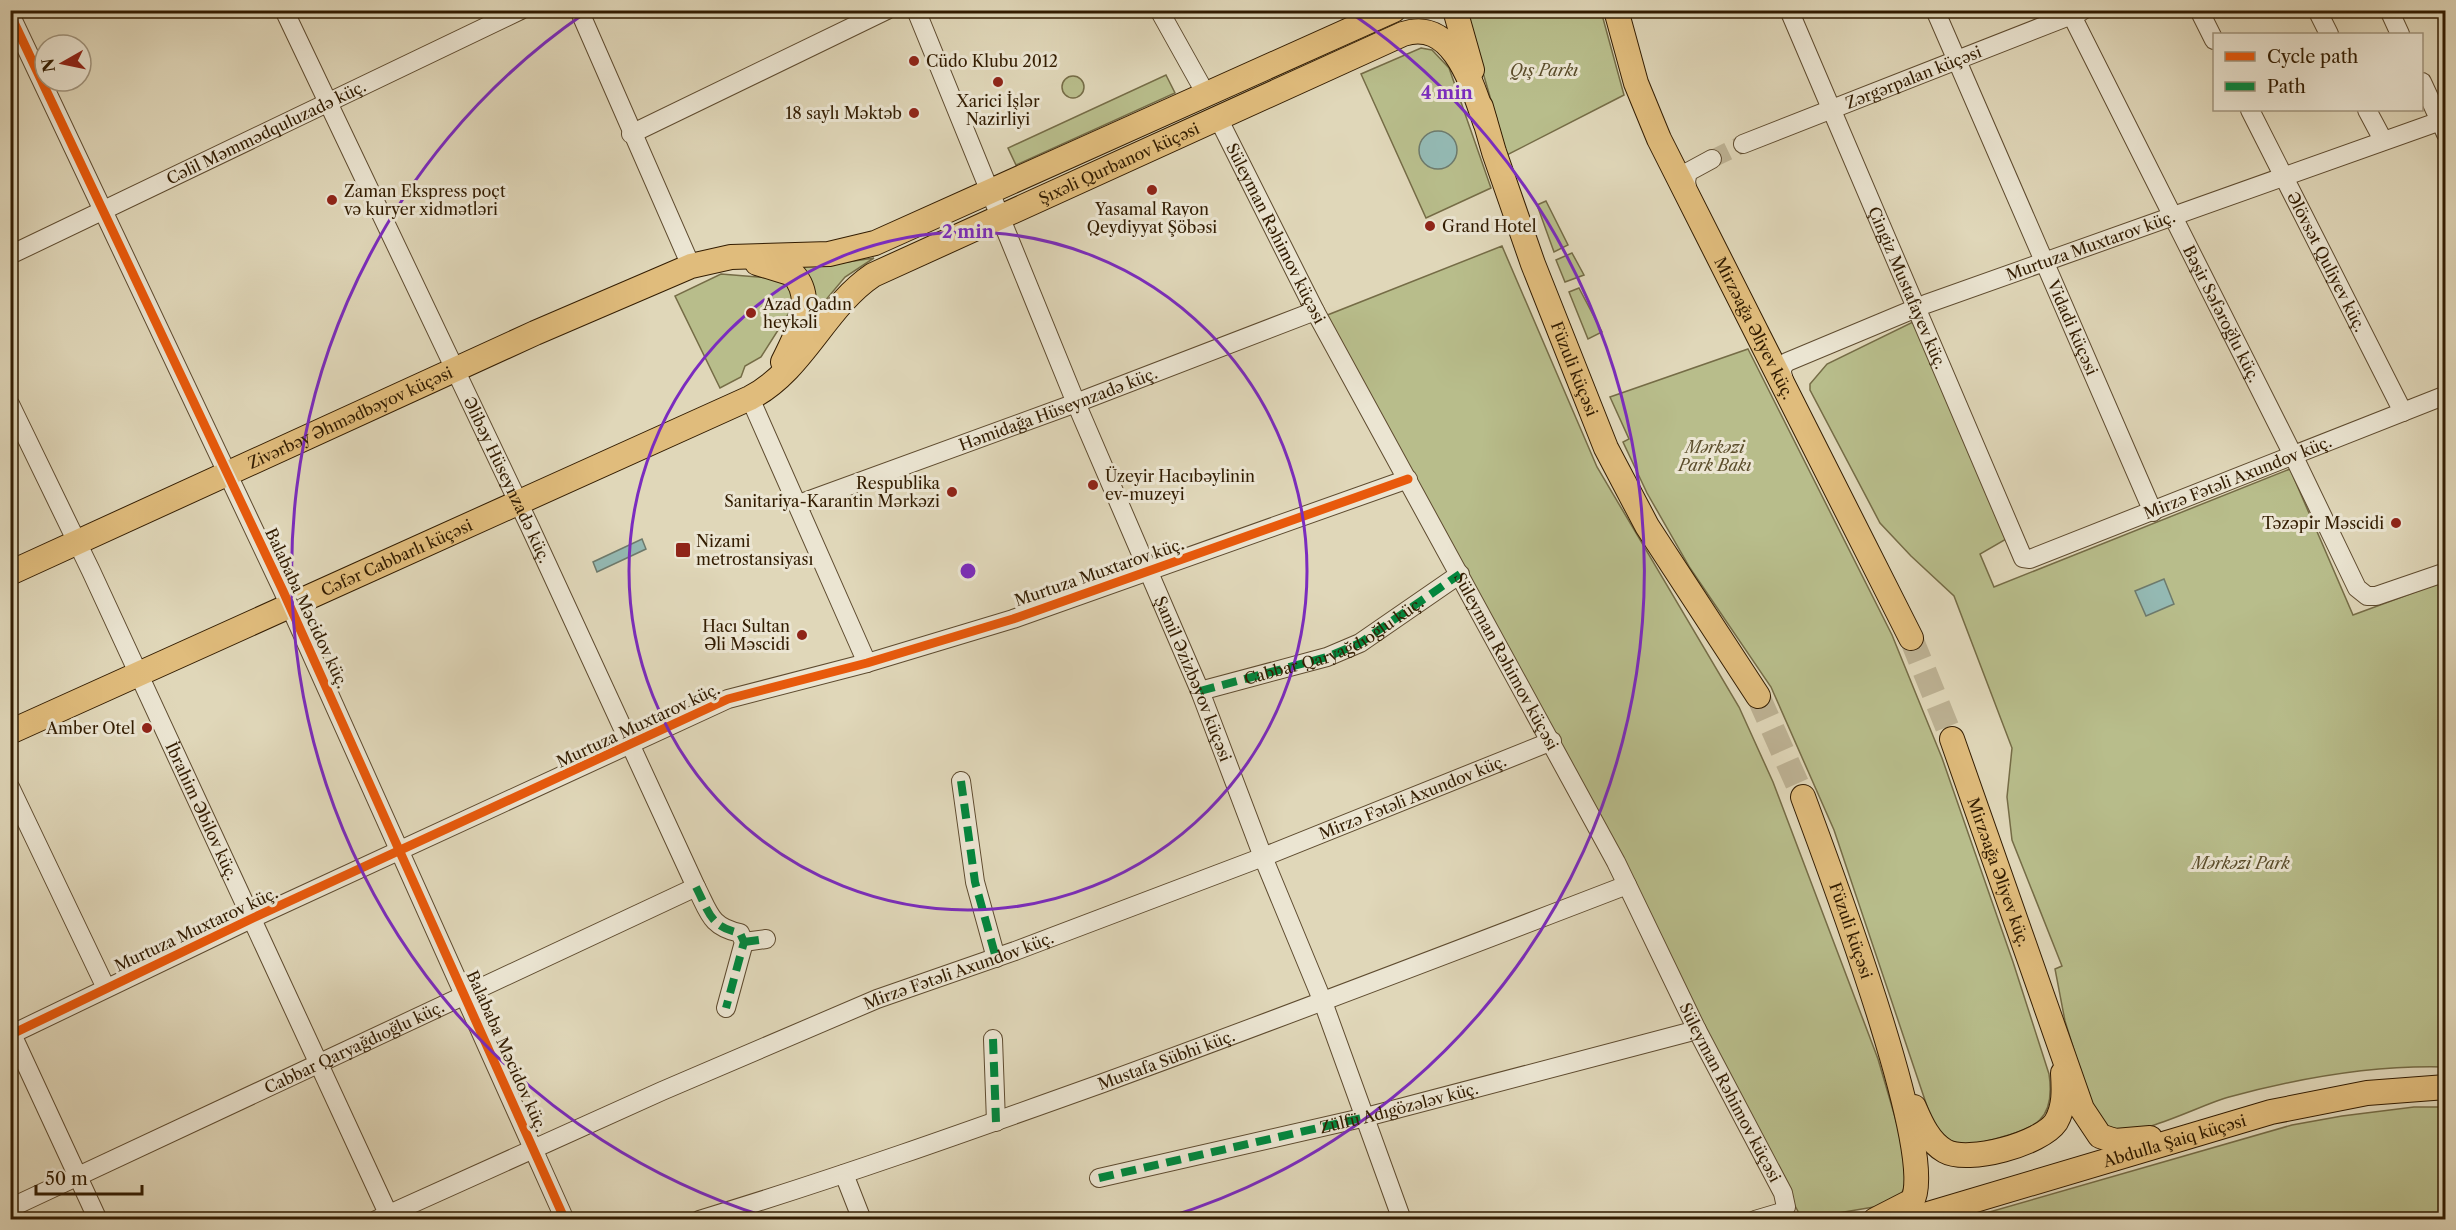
<svg xmlns="http://www.w3.org/2000/svg" width="2456" height="1230" viewBox="0 0 2456 1230" font-family="'Libre Caslon Text',serif">
<style>
.green{fill:#b8bd8b;stroke:#756c46;stroke-width:1.5}
.water{fill:#94b9b3;stroke:#6d7a6c;stroke-width:1.5}
.lines{fill:none;stroke-linecap:round;stroke-linejoin:round}
.minor-tunnel{stroke:#bdb294;stroke-width:18;stroke-dasharray:18 9;stroke-linecap:butt}
.major-tunnel{stroke:#bdb294;stroke-width:24;stroke-dasharray:24 12;stroke-linecap:butt}
.minor-casing{stroke:#5e4b2f;stroke-width:20}
.major-casing{stroke:#321c01;stroke-width:26}
.minor{stroke:#ebe5d2;stroke-width:18}
.major{stroke:#e0bc7c;stroke-width:24}
.quiet{stroke:#00873e;stroke-width:8;stroke-dasharray:15 8;stroke-linecap:butt}
.cycleway-casing{stroke:#ebe5d2;stroke-width:13}
.cycleway{stroke:#e8590c;stroke-width:9}
.ring{fill:none;stroke:#7b2cbf;stroke-width:3}
.poi-dot{fill:#8f2418;stroke:#ebe5d2;stroke-width:2}
.labels{text-anchor:middle;stroke-width:6;stroke-linejoin:round;paint-order:stroke}
.poi-label{font-size:16px;fill:#321c01;stroke:#ebe5d2;text-anchor:start}
.park-label{font-size:16px;font-style:italic;fill:#5a4c2a;stroke:#ebe5d2}
.street-label{font-size:16px;fill:#321c01;stroke:#ebe5d2}
.centre{fill:#7b2cbf;stroke:#ebe5d2;stroke-width:3}
.ring-label{font-size:18px;text-anchor:middle;font-weight:bold;fill:#7b2cbf;stroke:#ebe5d2;stroke-width:6;stroke-linejoin:round;paint-order:stroke}
</style>
<rect width="100%" height="100%" fill="#e0d7b9"/>
<filter id="stains"><feTurbulence type="fractalNoise" baseFrequency=".00333" numOctaves="4"/><feColorMatrix values="0 0 0 0 .2 0 0 0 0 .09 0 0 0 0 .02 0 0 0 .5 -.17"/></filter>
<radialGradient id="worn" r=".72"><stop offset=".6" stop-color="#630" stop-opacity="0"/><stop offset="1" stop-color="#630" stop-opacity=".3"/></radialGradient>
<g class="green">
<path d="M1465 11H1601L1624 95 1507 155Z"/>
<path d="M1421 48 1432 50 1449 68 1491 188 1426 218 1361 74Z"/>
<path d="M1166 75 1175 93 1016 165 1008 148Z"/>
<circle cx="1073" cy="87" r="11"/>
<path d="M1546 201 1568 245 1554 252 1537 205Z"/>
<path d="M1502 246 1597 467 1739 707 1773 782 1878 1059 1902 1141 1909 1176 1900 1197 1880 1206 1802 1219 1325 316Z"/>
<path d="M1572 253 1584 275 1565 282 1556 260Z"/>
<path d="M874 258 845 277 809 320C818 290 817 279 790 262L821 266Z"/>
<path d="M721 274 781 279 788 282 794 305 761 357 745 366 741 377 720 388 675 296Z"/>
<path d="M1579 288 1602 332 1588 339 1569 292Z"/>
<path d="M1917 320 2008 538 1980 554 1994 587 2290 469 2353 615 2445 581V1067C2373 1065 2299 1078 2229 1097 2200 1105 2145 1135 2116 1131 2104 1130 2099 1122 2093 1112L2065 1021 2055 969 2062 966 2012 840 2007 797 2012 748 1954 596 1911 556 1880 523 1810 390V384L1827 364Z"/>
<path d="M1748 349 1892 635 1942 758 2013 962 2049 1074C2056 1121 2035 1128 1995 1139 1984 1141 1969 1148 1958 1145 1948 1142 1940 1131 1933 1124L1834 830 1771 687 1690 568 1647 493 1623 442 1629 439 1610 397Z"/>
<path d="M2414 1107H2445V1219H1965L2292 1125 2342 1116Z"/>
</g>
<g class="water">
<circle cx="1438" cy="150" r="19"/>
<path d="M642 539 646 549 597 572 593 562Z"/>
<path d="M2164 579 2174 604 2146 616 2135 591Z"/>
</g>
<g class="lines">
<path class="minor-tunnel" d="M1712 159 1743 144"/>
<g class="major-tunnel">
<path d="M1911 638 1952 739"/>
<path d="M1758 696 1803 797"/>
</g>
<defs>
<g id="minor">
<path id="s1" d="M284 10 530 527 696 887C709 912 710 927 740 933L744 942 726 1008"/>
<path d="M579 10 691 266"/>
<path id="s2" d="M916 10 1076 403 1200 691 1263 857 1323 1002 1402 1220"/>
<path d="M1159 10 1207 96"/>
<path id="s3" d="M1789 10 2023 558 2030 559 2446 395"/>
<path id="s4" d="M1935 10 2153 512"/>
<path id="s5" d="M2069 10 2294 457 2357 588 2367 596H2376L2446 572"/>
<path d="M2199 10 2214 40"/>
<path d="M2317 10 2329 34"/>
<path d="M2389 10 2400 34"/>
<path d="M10 14 283 591 565 1220"/>
<path d="M2422 82 2446 134"/>
<path id="s6" d="M2250 110 2403 412"/>
<path d="M2367 110 2383 140"/>
<path id="s7" d="M1218 118 1315 311 1616 862 1697 1030 1783 1193 1786 1207 1782 1212 1755 1220"/>
<path d="M631 134 887 10"/>
<path id="s8" d="M1743 144 2082 11"/>
<path d="M1688 194 1686 181 1688 172 1712 159"/>
<path id="s9" d="M10 255 521 10"/>
<path id="s10" d="M1785 384 1781 369 1787 362 1926 304 2446 119"/>
<path d="M750 398 867 663"/>
<path id="s11" d="M10 404 91 571 391 1220"/>
<path id="s12" d="M799 504 1076 403 1315 311"/>
<path id="s13" d="M1200 691 1327 657 1360 643 1460 574"/>
<path d="M961 781 975 882 996 958"/>
<path d="M10 787 106 988"/>
<path d="M744 942 766 939"/>
<path d="M10 1030 98 1220"/>
<path d="M10 1035 253 918 728 699 867 663 1013 619 1408 479"/>
<path d="M993 1039 996 1122"/>
<path d="M844 1174 862 1220"/>
<path id="s14" d="M1099 1178 1366 1117 1697 1030"/>
<path id="s15" d="M10 1208 696 887"/>
<path id="s16" d="M376 1220 662 1091 877 999 1015 951 1263 857 1552 741"/>
<path id="s17" d="M699 1220C835 1179 969 1131 1103 1083 1278 1019 1453 952 1627 885"/>
</g>
<g id="major">
<path d="M1455 10 1472 70"/>
<path id="s18" d="M1616 10 1636 83 1659 139 1911 638"/>
<path id="s19" d="M1481 107 1494 152 1533 264 1606 448 1647 526 1758 696"/>
<path d="M757 263 793 274C817 300 796 335 783 362"/>
<path id="s20" d="M10 573 535 333 691 266 731 257 829 254 875 243 1394 10"/>
<path id="s21" d="M10 732 750 398C804 370 824 308 873 275L1403 34C1454 17 1473 88 1485 122"/>
<path id="s22" d="M1952 739 2082 1109 2100 1136 2115 1141 2150 1138"/>
<path id="s23" d="M1803 797C1825 857 1940 1158 1912 1201L1875 1220"/>
<path d="M1914 1107C1921 1123 1929 1142 1945 1151 1968 1164 2041 1144 2056 1122 2065 1106 2064 1090 2063 1073"/>
<path id="s24" d="M1908 1220 2271 1112 2367 1093 2446 1087"/>
</g>
</defs>
<use href="#minor" class="minor-casing"/>
<use href="#major" class="major-casing"/>
<use href="#minor" class="minor"/>
<use href="#major" class="major"/>
<g class="quiet">
<path d="M1200 691 1327 657 1360 643 1460 574"/>
<path d="M961 781 975 882 996 958"/>
<path d="M696 887C709 912 710 927 740 933L744 942 726 1008"/>
<path d="M744 942 766 939"/>
<path d="M993 1039 996 1122"/>
<path d="M1099 1178 1366 1117"/>
</g>
<defs>
<g id="cycleway">
<path d="M10 14 283 591 565 1220"/>
<path d="M10 1035 253 918 728 699 867 663 1013 619 1408 479"/>
</g>
</defs>
<use href="#cycleway" class="cycleway-casing"/>
<use href="#cycleway" class="cycleway"/>
</g>
<g class="ring">
<circle cx="968" cy="571" r="339"/>
<path d="M770 1218A677 677 0 0 1 585 13M1351 13A677 677 0 0 1 1166 1218"/>
</g>
<g class="poi-dot">
<circle cx="914" cy="61" r="6"/>
<circle cx="998" cy="82" r="6"/>
<circle cx="914" cy="113" r="6"/>
<circle cx="1152" cy="190" r="6"/>
<circle cx="332" cy="200" r="6"/>
<circle cx="1430" cy="226" r="6"/>
<circle cx="751" cy="313" r="6"/>
<circle cx="1093" cy="485" r="6"/>
<circle cx="952" cy="492" r="6"/>
<circle cx="2396" cy="523" r="6"/>
<rect x="675" y="542" width="16" height="16" rx="3"/>
<circle cx="802" cy="635" r="6"/>
<circle cx="147" cy="728" r="6"/>
</g>
<g class="labels">
<g class="poi-label">
<text x="926" y="67">Cüdo Klubu 2012</text>
<text x="998" y="107" text-anchor="middle">Xarici İşlər<tspan x="998" dy="18">Nazirliyi</tspan></text>
<text x="902" y="119" text-anchor="end">18 saylı Məktəb</text>
<text x="344" y="197">Zaman Ekspress poçt<tspan x="344" dy="18">və kuryer xidmətləri</tspan></text>
<text x="1152" y="215" text-anchor="middle">Yasamal Rayon<tspan x="1152" dy="18">Qeydiyyat Şöbəsi</tspan></text>
<text x="1442" y="232">Grand Hotel</text>
<text x="763" y="310">Azad Qadın<tspan x="763" dy="18">heykəli</tspan></text>
<text x="1105" y="482">Üzeyir Hacıbəylinin<tspan x="1105" dy="18">ev-muzeyi</tspan></text>
<text x="940" y="489" text-anchor="end">Respublika<tspan x="940" dy="18">Sanitariya-Karantin Mərkəzi</tspan></text>
<text x="2384" y="529" text-anchor="end">Təzəpir Məscidi</text>
<text x="696" y="547">Nizami<tspan x="696" dy="18">metrostansiyası</tspan></text>
<text x="790" y="632" text-anchor="end">Hacı Sultan<tspan x="790" dy="18">Əli Məscidi</tspan></text>
<text x="135" y="734" text-anchor="end">Amber Otel</text>
</g>
<g class="park-label">
<text x="1544" y="76">Qış Parkı</text>
<text x="1715" y="453">Mərkəzi<tspan x="1715" dy="18">Park Bakı</tspan></text>
<text x="2241" y="869">Mərkəzi Park</text>
</g>
<g class="street-label">
<text dy="6" stroke="none"><textPath href="#s8" startOffset="183">Zərgərpalan küçəsi</textPath></text>
<text dy="6" stroke="none"><textPath href="#s9" startOffset="284">Cəlil Məmmədquluzadə küç.</textPath></text>
<text dy="6" stroke="none"><textPath href="#s21" startOffset="1257">Şıxəli Qurbanov küçəsi</textPath></text>
<text dy="6" stroke="none"><textPath href="#s7" startOffset="129">Süleyman Rəhimov küçəsi</textPath></text>
<text dy="6" stroke="none"><textPath href="#s10" startOffset="350">Murtuza Muxtarov küç.</textPath></text>
<text dy="6" stroke="none"><textPath href="#s6" startOffset="170">Əlövsət Quliyev küç.</textPath></text>
<text dy="6" stroke="none"><textPath href="#s3" startOffset="302">Çingiz Mustafayev küç.</textPath></text>
<text dy="6" stroke="none"><textPath href="#s5" startOffset="340">Bəşir Səfəroğlu küç.</textPath></text>
<text dy="6" stroke="none"><textPath href="#s4" startOffset="346">Vidadi küçəsi</textPath></text>
<text dy="6" stroke="none"><textPath href="#s18" startOffset="348">Mirzəağa Əliyev küç.</textPath></text>
<text dy="6" stroke="none"><textPath href="#s19" startOffset="278">Füzuli küçəsi</textPath></text>
<text dy="6" stroke="none"><textPath href="#s12" startOffset="276">Həmidağa Hüseynzadə küç.</textPath></text>
<text dy="6" stroke="none"><textPath href="#s20" startOffset="374">Zivərbəy Əhmədbəyov küçəsi</textPath></text>
<text dy="6" stroke="none"><textPath href="#s3" startOffset="826">Mirzə Fətəli Axundov küç.</textPath></text>
<text dy="6" stroke="none"><textPath href="#s1" startOffset="520">Əlibəy Hüseynzadə küç.</textPath></text>
<text dy="6" stroke="none"><textPath href="#s21" startOffset="424">Cəfər Cabbarlı küçəsi</textPath></text>
<text transform="translate(1099 572) rotate(-19)" y="6">Murtuza Muxtarov küç.</text>
<text transform="translate(307 608) rotate(65)" y="6">Balababa Məcidov küç.</text>
<text dy="6" stroke="none"><textPath href="#s13" startOffset="144">Cabbar Qaryağdıoğlu küç.</textPath></text>
<text dy="6" stroke="none"><textPath href="#s7" startOffset="615">Süleyman Rəhimov küçəsi</textPath></text>
<text dy="6" stroke="none"><textPath href="#s2" startOffset="724">Şamil Əzizbəyov küçəsi</textPath></text>
<text transform="translate(638 725) rotate(-25)" y="6">Murtuza Muxtarov küç.</text>
<text dy="6" stroke="none"><textPath href="#s16" startOffset="1120">Mirzə Fətəli Axundov küç.</textPath></text>
<text dy="6" stroke="none"><textPath href="#s11" startOffset="450">İbrahim Əbilov küç.</textPath></text>
<text dy="6" stroke="none"><textPath href="#s22" startOffset="141">Mirzəağa Əliyev küç.</textPath></text>
<text transform="translate(196 929) rotate(-25)" y="6">Murtuza Muxtarov küç.</text>
<text dy="6" stroke="none"><textPath href="#s23" startOffset="142">Füzuli küçəsi</textPath></text>
<text dy="6" stroke="none"><textPath href="#s16" startOffset="634">Mirzə Fətəli Axundov küç.</textPath></text>
<text dy="6" stroke="none"><textPath href="#s15" startOffset="380">Cabbar Qaryağdıoğlu küç.</textPath></text>
<text transform="translate(507 1051) rotate(66)" y="6">Balababa Məcidov küç.</text>
<text dy="6" stroke="none"><textPath href="#s17" startOffset="494">Mustafa Sübhi küç.</textPath></text>
<text dy="6" stroke="none"><textPath href="#s7" startOffset="1101">Süleyman Rəhimov küçəsi</textPath></text>
<text dy="6" stroke="none"><textPath href="#s14" startOffset="308">Zülfü Adıgözələv küç.</textPath></text>
<text dy="6" stroke="none"><textPath href="#s24" startOffset="278">Abdulla Şaiq küçəsi</textPath></text>
</g>
</g>
<circle cx="968" cy="571" r="9" class="centre"/>
<g class="ring-label">
<text x="1447" y="99">4 min</text>
<text x="968" y="238">2 min</text>
</g>
<rect width="2456" height="1230" fill="none" stroke="#e0d7b9" stroke-width="36"/>
<rect x="12" y="12" width="2432" height="1206" fill="none" stroke="#321c01" stroke-width="3"/>
<rect x="18" y="18" width="2420" height="1194" fill="none" stroke="#321c01" stroke-width="1.5"/>
<rect x="2213" y="33" width="210" height="78" fill="#ebe5d2" stroke="#a1957e" stroke-width="1.5"/>
<rect x="2225" y="52" width="30" height="9" fill="#e8590c" stroke="#a1957e" stroke-width="1.5"/>
<text x="2267" y="63" font-size="18" fill="#321c01">Cycle path</text>
<rect x="2225" y="82" width="30" height="9" fill="#00873e" stroke="#a1957e" stroke-width="1.5"/>
<text x="2267" y="93" font-size="18" fill="#321c01">Path</text>
<g transform="translate(63 63) rotate(261)"><circle r="28" fill="#ebe5d2" stroke="#a1957e" stroke-width="1.5"/>
<path d="M0-4.5L10 22L0 15L-10 22Z" fill="#8f2418"/>
<text y="-9" font-size="16" font-weight="bold" text-anchor="middle" fill="#321c01">N</text>
</g>
<path d="M36 1185v9h106v-9" fill="none" stroke="#321c01" stroke-width="3"/>
<text x="45" y="1185" font-size="18" fill="#321c01" stroke="#ebe5d2" stroke-width="4.5" paint-order="stroke">50 m</text>
<rect width="100%" height="100%" filter="url(#stains)"/>
<rect width="100%" height="100%" fill="url(#worn)"/>
</svg>
